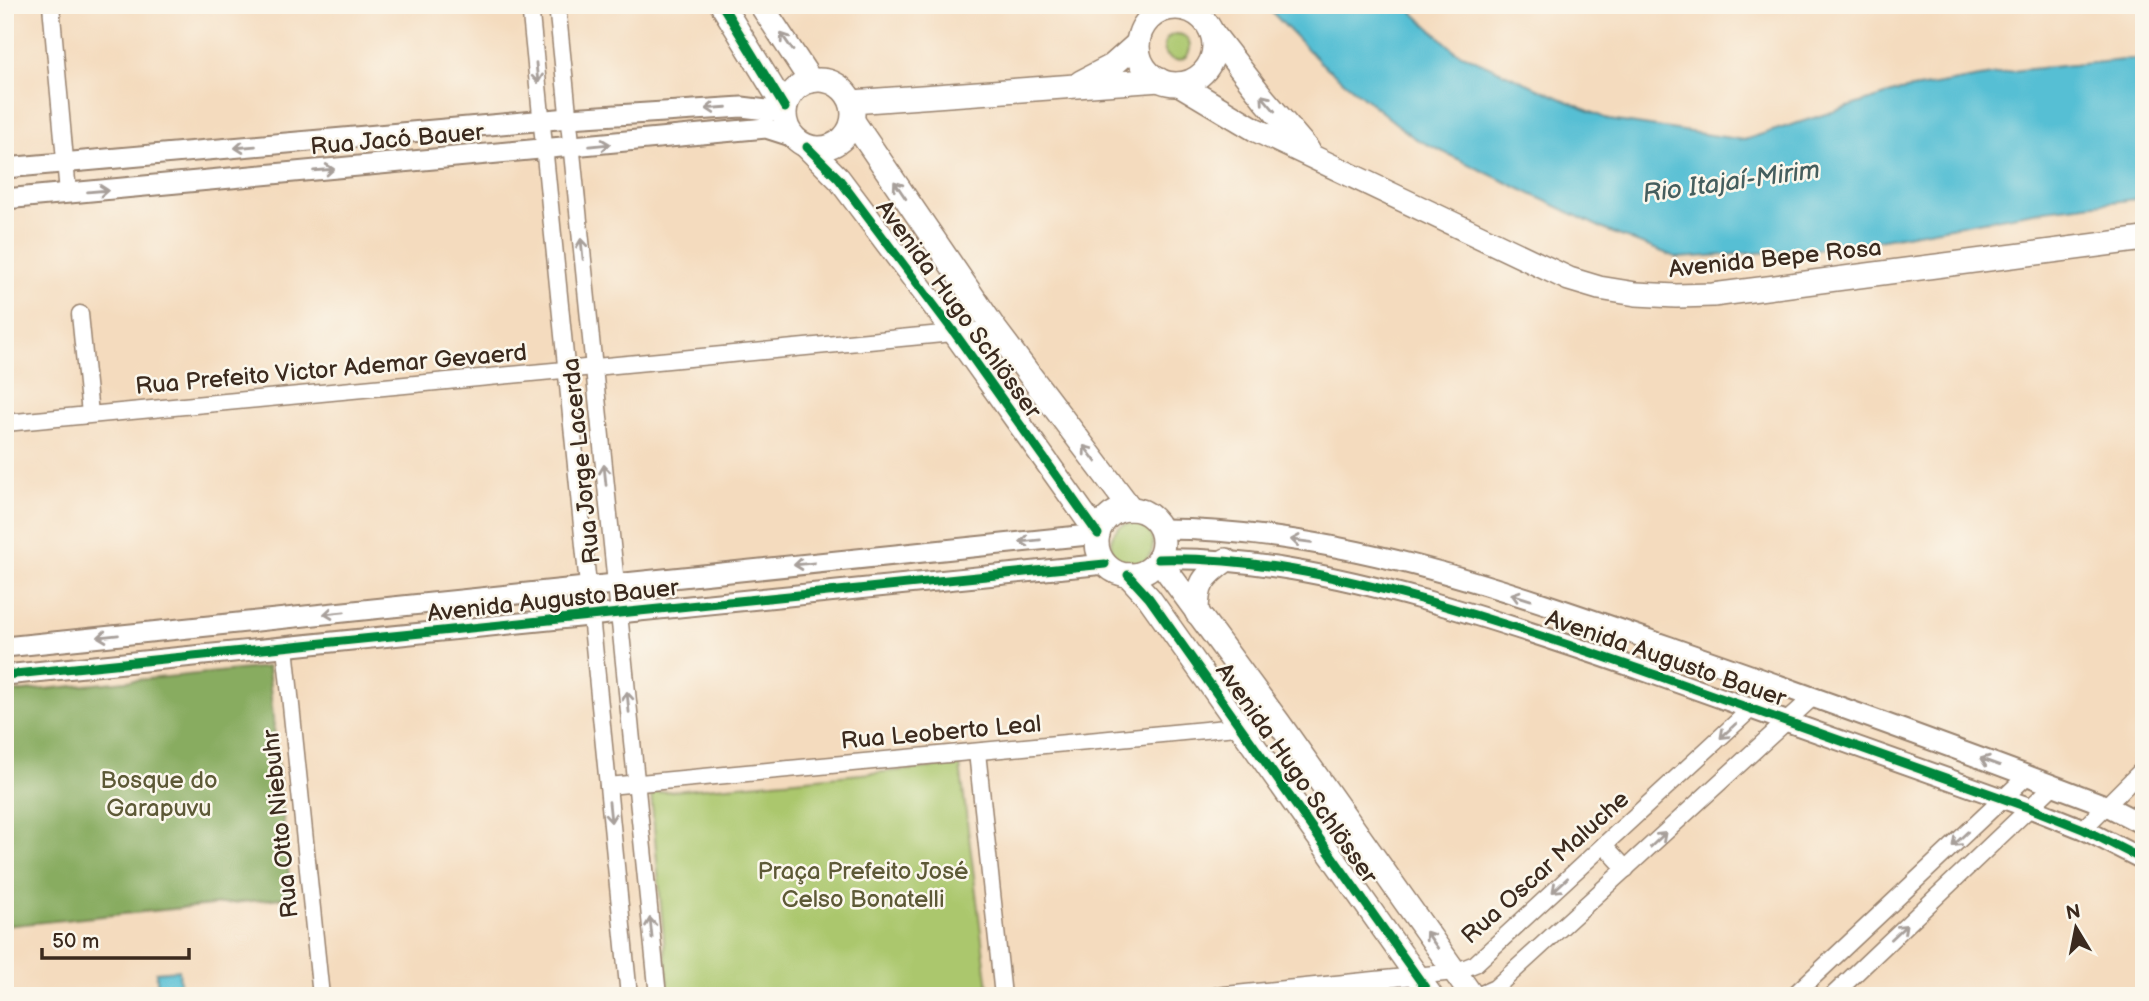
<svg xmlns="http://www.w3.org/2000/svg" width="2149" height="1001" viewBox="0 0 2149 1001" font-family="'Balsamiq Sans',sans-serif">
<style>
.green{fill:#abc76d;stroke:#737846;stroke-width:2}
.forest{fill:#88ac60;stroke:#626b3f;stroke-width:2}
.water{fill:#57bfd4;stroke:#497479;stroke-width:2}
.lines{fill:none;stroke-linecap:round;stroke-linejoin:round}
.minor-casing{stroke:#98826e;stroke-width:19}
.tertiary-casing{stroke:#98826e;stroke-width:23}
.secondary-casing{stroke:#98826e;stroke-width:26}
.minor{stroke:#fff;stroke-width:16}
.tertiary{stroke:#fff;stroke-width:19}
.secondary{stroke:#fff;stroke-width:23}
.cycleway-casing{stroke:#fbf7ec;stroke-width:13}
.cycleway{stroke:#00873e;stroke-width:9}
.oneway{stroke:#a79f9a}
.labels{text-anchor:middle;stroke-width:5;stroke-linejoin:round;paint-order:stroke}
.street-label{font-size:24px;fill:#3b2a1e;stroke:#fbf7ec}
.park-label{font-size:24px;fill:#5d5936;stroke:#fbf7ec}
.water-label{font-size:26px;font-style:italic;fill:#455e5e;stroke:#fbf7ec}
</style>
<rect width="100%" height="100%" fill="#fbf7ec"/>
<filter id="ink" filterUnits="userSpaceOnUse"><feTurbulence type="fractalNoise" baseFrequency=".0143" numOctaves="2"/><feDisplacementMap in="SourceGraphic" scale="14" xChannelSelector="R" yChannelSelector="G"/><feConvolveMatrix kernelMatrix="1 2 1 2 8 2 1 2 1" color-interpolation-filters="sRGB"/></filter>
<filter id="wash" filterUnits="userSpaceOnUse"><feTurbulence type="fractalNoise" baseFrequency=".00686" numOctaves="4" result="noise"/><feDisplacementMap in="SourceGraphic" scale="28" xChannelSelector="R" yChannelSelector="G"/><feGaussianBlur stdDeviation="1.57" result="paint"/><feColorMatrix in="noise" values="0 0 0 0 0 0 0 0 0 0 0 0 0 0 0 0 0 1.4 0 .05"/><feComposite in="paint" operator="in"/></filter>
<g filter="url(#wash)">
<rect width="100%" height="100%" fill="#f4dbbe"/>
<g class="green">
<circle cx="1177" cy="47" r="13"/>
<circle cx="1132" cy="544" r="21"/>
<path d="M960 765 989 996H669L651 793Z"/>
</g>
<path class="forest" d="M268 667 291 897 5 926V693Z"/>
<g class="water">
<path d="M1265 5H1405L1455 51 1609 120 1744 140 1895 92 2020 70 2144 58V198L2045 210 1833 248 1678 258 1608 231 1414 138 1320 62Z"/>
<path d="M179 970 181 996H159L156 972Z"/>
</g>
</g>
<g filter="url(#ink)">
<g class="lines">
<defs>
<g id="minor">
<path d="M51 5 68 193"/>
<path d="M530 5 629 996"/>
<path d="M557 5 658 996"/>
<path d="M80 314 90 414"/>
<path d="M5 423 995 329"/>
<path d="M285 647 321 996"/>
<path d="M977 752 1003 996"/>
<path d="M608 786 1279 723"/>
<path d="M2083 829 2144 768"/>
<path d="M1604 845 1626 869"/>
<path d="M1215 996 1455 972 1475 964 1778 684"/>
<path d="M1477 996 1495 988 1813 697"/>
<path d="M1793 996 2028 775"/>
<path d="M1832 996 2054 785"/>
</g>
<g id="tertiary">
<path d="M5 168 569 118 742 107 784 112"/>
<path d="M5 199 766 128 791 136"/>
<path d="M1161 529C1337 529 1508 590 1673 648 1817 698 1961 750 2105 805L2144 825"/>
<path d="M1158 559C1250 557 1336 576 1424 600 1502 622 1579 648 1656 675 1781 719 1905 764 2030 808L2083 829 2144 860"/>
<path d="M5 647 1098 534"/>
<path d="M5 675 1105 564"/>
</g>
<g id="secondary">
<path d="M722 5 785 108"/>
<path d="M761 5 811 81"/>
<circle cx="1176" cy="46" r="38"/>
<path d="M1211 31 1264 99 1308 150"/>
<circle cx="819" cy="114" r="34"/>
<path d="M1081 82 1112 66 1138 43"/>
<path d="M1179 84 1256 130 1569 279 1599 288 1636 294 1676 296 1713 295 2144 239"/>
<path d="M852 102 1160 80"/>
<path d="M853 121 995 329 1131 509"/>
<path d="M807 147 839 179 954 332 1098 534"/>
<circle cx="1130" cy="542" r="33"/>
<path d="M1158 559 1279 723 1472 996"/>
<path d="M1128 575 1149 598 1431 996"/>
<path d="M1197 613C1197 584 1203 577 1226 560"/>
</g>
</defs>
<use href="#minor" class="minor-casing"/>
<use href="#tertiary" class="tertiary-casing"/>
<use href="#secondary" class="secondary-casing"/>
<use href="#minor" class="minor"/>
<use href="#tertiary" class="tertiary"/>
<use href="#secondary" class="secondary"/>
<defs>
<g id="cycleway">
<path d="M722 5 785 108"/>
<path d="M807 147 839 179 954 332 1098 534"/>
<path d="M1158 559C1250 557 1336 576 1424 600 1502 622 1579 648 1656 675 1781 719 1905 764 2030 808L2083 829 2144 860"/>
<path d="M1128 575 1149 598 1431 996"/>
<path d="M5 675 1105 564"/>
</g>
</defs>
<use href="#cycleway" class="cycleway-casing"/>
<use href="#cycleway" class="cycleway"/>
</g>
<defs><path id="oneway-shaft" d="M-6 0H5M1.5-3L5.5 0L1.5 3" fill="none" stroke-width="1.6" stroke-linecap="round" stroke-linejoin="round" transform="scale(1.75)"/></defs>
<g class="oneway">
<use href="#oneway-shaft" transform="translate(787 42) rotate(-125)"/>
<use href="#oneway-shaft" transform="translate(537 73) rotate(84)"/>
<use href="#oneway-shaft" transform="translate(1268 103) rotate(-130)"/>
<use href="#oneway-shaft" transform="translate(716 108) rotate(176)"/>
<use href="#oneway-shaft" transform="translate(600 145) rotate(-6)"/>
<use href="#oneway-shaft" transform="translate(245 147) rotate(175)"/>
<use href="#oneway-shaft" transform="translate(324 170) rotate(-5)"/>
<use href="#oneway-shaft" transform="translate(900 190) rotate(-124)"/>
<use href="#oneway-shaft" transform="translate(98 191) rotate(-5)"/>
<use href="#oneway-shaft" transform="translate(582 249) rotate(-96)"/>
<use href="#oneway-shaft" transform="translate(1090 454) rotate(-127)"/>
<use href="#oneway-shaft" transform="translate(605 475) rotate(-96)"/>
<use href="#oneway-shaft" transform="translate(1030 541) rotate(174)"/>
<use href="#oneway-shaft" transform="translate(1301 541) rotate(-172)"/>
<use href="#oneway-shaft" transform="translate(804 564) rotate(174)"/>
<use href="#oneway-shaft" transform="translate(1521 597) rotate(-163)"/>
<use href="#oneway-shaft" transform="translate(334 613) rotate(174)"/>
<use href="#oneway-shaft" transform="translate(108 636) rotate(174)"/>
<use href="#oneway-shaft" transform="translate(628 702) rotate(-96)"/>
<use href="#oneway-shaft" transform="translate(1728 731) rotate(137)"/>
<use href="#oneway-shaft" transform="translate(1990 762) rotate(-160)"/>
<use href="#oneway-shaft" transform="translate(610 812) rotate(84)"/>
<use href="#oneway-shaft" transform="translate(1960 839) rotate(137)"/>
<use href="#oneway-shaft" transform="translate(1658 840) rotate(-43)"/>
<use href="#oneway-shaft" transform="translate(1560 885) rotate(137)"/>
<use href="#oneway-shaft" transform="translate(651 928) rotate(-96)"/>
<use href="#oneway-shaft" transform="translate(1899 932) rotate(-43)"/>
<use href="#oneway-shaft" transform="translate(1432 940) rotate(-125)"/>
</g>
</g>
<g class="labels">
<g class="street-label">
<text transform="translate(397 139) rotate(-5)" y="8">Rua Jacó Bauer</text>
<text transform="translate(1775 258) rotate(-6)" y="8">Avenida Bepe Rosa</text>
<text transform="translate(959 309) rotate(54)" y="8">Avenida Hugo Schlösser</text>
<text transform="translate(331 369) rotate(-5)" y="8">Rua Prefeito Victor Ademar Gevaerd</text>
<text transform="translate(581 461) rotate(-96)" y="8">Rua Jorge Lacerda</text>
<text transform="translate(553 600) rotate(-6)" y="8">Avenida Augusto Bauer</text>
<text transform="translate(1666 658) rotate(19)" y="8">Avenida Augusto Bauer</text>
<text transform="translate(941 732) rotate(-5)" y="8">Rua Leoberto Leal</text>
<text transform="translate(1297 773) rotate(55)" y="8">Avenida Hugo Schlösser</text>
<text transform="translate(280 824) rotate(-96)" y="8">Rua Otto Niebuhr</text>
<text transform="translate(1545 867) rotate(-42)" y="8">Rua Oscar Maluche</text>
</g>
<g class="park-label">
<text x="159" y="788">Bosque do<tspan x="159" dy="28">Garapuvu</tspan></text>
<text x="863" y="879">Praça Prefeito José<tspan x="863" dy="28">Celso Bonatelli</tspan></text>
</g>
<g class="water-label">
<text transform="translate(1731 181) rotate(-8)" y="9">Rio Itajaí-Mirim</text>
</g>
</g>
<rect width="2149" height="1001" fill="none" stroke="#fbf7ec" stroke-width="28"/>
<g transform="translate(2076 928) rotate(350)" stroke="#fbf7ec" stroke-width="5" paint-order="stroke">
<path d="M0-5L12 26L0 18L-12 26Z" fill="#3b2a1e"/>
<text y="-10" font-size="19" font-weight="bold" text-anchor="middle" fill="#3b2a1e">N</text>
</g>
<path d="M42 948v10h147v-10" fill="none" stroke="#3b2a1e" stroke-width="3.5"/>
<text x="52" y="948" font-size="21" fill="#3b2a1e" stroke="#fbf7ec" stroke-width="5" paint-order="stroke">50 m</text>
</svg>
